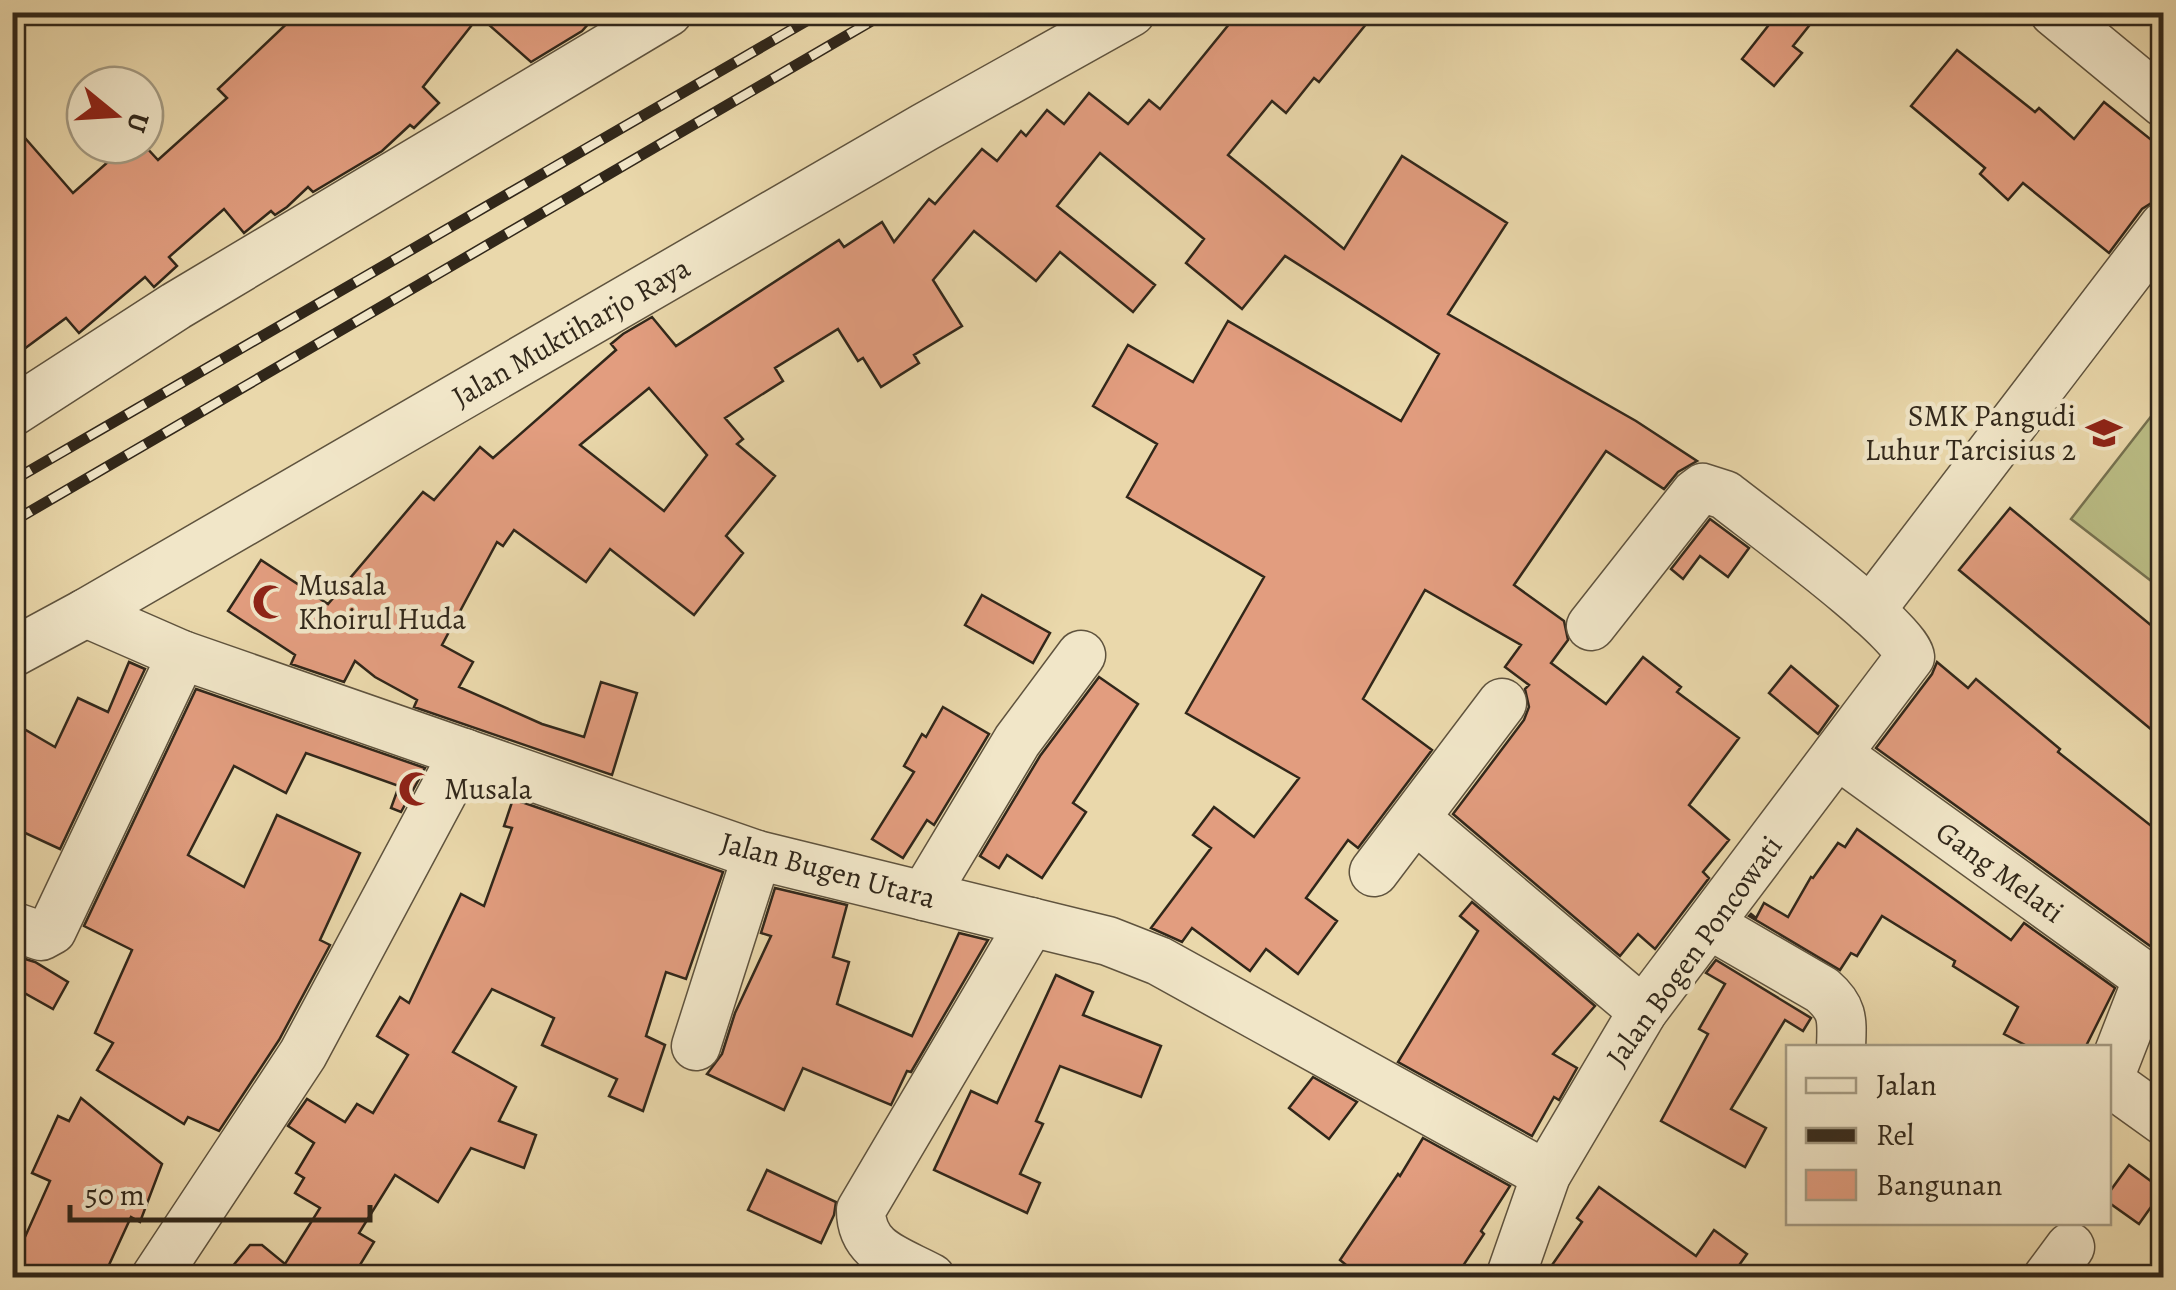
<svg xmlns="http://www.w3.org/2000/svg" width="2176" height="1290" viewBox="0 0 2176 1290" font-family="Alegreya,serif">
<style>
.green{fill:#bbbe86;stroke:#767250;stroke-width:2.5}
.building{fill:#e29d7f;stroke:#31271a;stroke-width:2.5;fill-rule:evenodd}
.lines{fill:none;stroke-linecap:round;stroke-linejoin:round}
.minor-casing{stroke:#5f533e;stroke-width:51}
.minor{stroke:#f1e6c8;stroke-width:48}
.rail-casing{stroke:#31271a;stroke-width:11}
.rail{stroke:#f1e6c8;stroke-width:8;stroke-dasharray:22;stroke-linecap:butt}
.labels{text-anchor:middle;stroke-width:9;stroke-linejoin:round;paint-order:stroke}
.street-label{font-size:30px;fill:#31271a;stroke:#f1e6c8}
.poi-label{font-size:30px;fill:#31271a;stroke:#f1e6c8;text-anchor:start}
</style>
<rect width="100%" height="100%" fill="#ead8ab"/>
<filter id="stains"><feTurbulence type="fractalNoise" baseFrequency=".002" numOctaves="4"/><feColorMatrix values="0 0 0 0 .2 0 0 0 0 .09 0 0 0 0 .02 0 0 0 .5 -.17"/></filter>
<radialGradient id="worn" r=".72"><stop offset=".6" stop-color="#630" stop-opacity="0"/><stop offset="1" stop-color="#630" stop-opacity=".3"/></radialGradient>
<path class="green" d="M2163 401 2164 581 2159 587 2071 519Z"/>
<g class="building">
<path d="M299 12H599L582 31 531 62 479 16 423 87 439 103 414 128 410 125 382 151 313 192 308 187 287 207 275 215 271 211 244 233 224 209 169 257 177 266 154 287 145 277 79 333 66 318 12 358V123L73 193 127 145H144L158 160 227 98 218 89Z"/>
<path d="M1239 12H1376L1319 82 1314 78 1286 113 1272 101 1228 155 1344 249 1402 156 1507 223 1448 314 1636 421 1697 461 1678 472 1664 489 1606 451 1514 585 1564 621 1568 640 1551 663 1606 704 1643 657 1681 687 1677 692 1739 738 1689 805 1729 840 1703 872 1709 878 1655 949 1638 934 1620 956 1453 814 1524 720 1529 707 1525 689 1529 685 1505 667 1521 645 1425 590 1363 699 1432 750 1358 848 1348 840 1306 898 1337 921 1298 974 1266 949 1250 971 1192 928 1182 942 1151 928 1211 848 1193 835 1214 807 1254 837 1299 778 1186 713 1264 577 1127 497 1157 444 1093 406 1128 345 1193 382 1228 321 1401 421 1439 354 1285 256 1242 309 1186 263 1204 239 1100 153 1057 206 1155 285 1133 312 1060 252 1036 281 974 231 933 280 962 326 914 355 919 363 881 387 863 358 858 361 838 329 775 368 783 381 725 418 743 439 737 444 775 476 726 536 743 553 694 615 610 549 586 582 514 530 503 546 497 542 442 645 473 662 459 687 542 724 584 737 601 682 637 693 612 775 414 707 417 700 375 677 355 661 344 682 291 664 295 655 228 611 261 560 328 604 423 492 434 500 480 447 493 458 616 350 611 344 623 334 652 317 676 346 839 240 844 247 882 222 894 242 929 199 935 204 982 149 997 161 1021 131 1026 136 1047 110 1064 124 1089 93 1128 124 1149 100 1160 109ZM649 388 707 455 664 511 580 445Z"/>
<path d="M1779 12H1820L1793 46 1802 53 1774 86 1742 59Z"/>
<path d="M1957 50 2035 112 2039 108 2074 139 2104 102 2164 150V195L2142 209 2109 253 2023 183 2008 200 1980 174 1985 168 1911 106Z"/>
<path d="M2010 508 2164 636V740L1959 570Z"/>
<path d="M1710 519 1749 548 1728 577 1700 556 1683 579 1671 569Z"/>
<path d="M982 595 1050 633 1033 663 965 625Z"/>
<path d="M129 662 145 669 60 849 12 827V722L55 747 78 698 108 712Z"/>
<path d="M1937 662 1968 688 1976 679 2060 749 2058 752 2164 836V956L1876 748 1932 674Z"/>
<path d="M1791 666 1838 706 1818 734 1769 693Z"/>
<path d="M1099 677 1138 704 1073 803 1086 812 1042 878 1007 855 999 868 980 856 1040 756Z"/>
<path d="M196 689 425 768 401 812 391 808 399 786 306 753 286 793 234 766 188 855 244 887 277 815 360 853 320 940 330 945 279 1040 219 1131 188 1117 184 1124 97 1070 113 1043 95 1033 132 950 84 926Z"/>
<path d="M943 707 989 734 934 825 927 820 903 858 872 839 914 772 904 766 922 734 926 737Z"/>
<path d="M513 799 723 872 686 979 666 972 646 1036 665 1045 643 1111 609 1096 617 1079 542 1045 554 1018 492 989 453 1052 516 1087 499 1121 536 1135 524 1168 471 1148 438 1202 395 1175 359 1233 374 1242 352 1278H223L250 1245H262L285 1264 320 1208 295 1193 304 1178 296 1173 314 1143 288 1126 307 1099 345 1122 357 1104 373 1113 408 1055 377 1036 400 997 409 1003 461 894 484 906 512 828 504 826Z"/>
<path d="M1857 829 2011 940 2024 923 2115 988 2085 1048H2031L2004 1034 2018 1007 1953 966 1955 961 1882 916 1857 956 1851 953 1840 970 1749 916 1751 914 1756 918 1764 903 1788 917 1811 877 1813 878 1838 843 1845 847Z"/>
<path d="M775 888 847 905 833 957 849 962 837 1004 912 1036 959 933 988 940 911 1072 907 1071 891 1105 803 1068 784 1110 707 1074 722 1054 735 1013 771 936 761 933Z"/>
<path d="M1472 902 1595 1006 1553 1054 1577 1068 1559 1100 1554 1097 1532 1136 1398 1062 1478 931 1460 916Z"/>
<path d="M12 955 35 962 68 982 53 1009 12 986Z"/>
<path d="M1716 960 1811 1018 1803 1031 1785 1020 1731 1109 1766 1128 1745 1167 1661 1121 1708 1034 1699 1029 1725 984 1706 973Z"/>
<path d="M1056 975 1093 992 1083 1015 1161 1046 1141 1097 1060 1066 1036 1121 1043 1124 1020 1174 1040 1183 1027 1213 934 1170 971 1091 997 1103Z"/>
<path d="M1313 1077 1357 1102 1329 1139 1289 1108Z"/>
<path d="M81 1098 162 1164 140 1222 131 1217 103 1278H39L12 1266 50 1181 32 1173 58 1116 69 1121Z"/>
<path d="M1423 1138 1510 1186 1481 1231 1484 1234 1455 1278H1362L1340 1260 1398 1174 1400 1176Z"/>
<path d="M2129 1165 2163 1190 2139 1224 2108 1202V1194Z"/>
<path d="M767 1170 836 1202 834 1215 821 1243 748 1210Z"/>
<path d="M1599 1187 1696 1256 1714 1230 1747 1254 1730 1278H1543L1582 1222 1577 1218Z"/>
</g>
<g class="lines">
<defs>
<g id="minor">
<path d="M2054 12 2164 103"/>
<path d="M12 412 176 306 668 12"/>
<path d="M1870 611 2164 226"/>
<path d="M86 613 182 655 757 855 1108 941 1159 961 1546 1175"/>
<path d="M12 653 86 613 925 127 1131 12"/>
<path d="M1837 754 2164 990"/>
<path d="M1416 819 1643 1011"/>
<path d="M1374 872 1502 703"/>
<path d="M924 896 1017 741 1081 655"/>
<path d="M1710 925 1822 990C1844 1009 1842 1020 1841 1048"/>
<path d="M12 926 41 936 52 930 182 655"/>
<path d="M2148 978 2111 1073 2112 1082 2118 1088 2164 1121"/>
<path d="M696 1046 757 855"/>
<path d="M155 1278 303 1054 464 753"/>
<path d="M931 1278C898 1260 861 1252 861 1210L1031 922"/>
<path d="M1510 1278 1546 1175 1643 1011 1910 657C1907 630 1755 519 1725 495L1703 488 1695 494 1591 626"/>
<path d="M2047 1278 2070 1247"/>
</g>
</defs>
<use href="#minor" class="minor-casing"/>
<use href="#minor" class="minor"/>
<defs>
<g id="rail">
<path d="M12 481 822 12"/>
<path d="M12 522 887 12"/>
</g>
</defs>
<use href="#rail" class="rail-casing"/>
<use href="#rail" class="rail"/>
</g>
<defs>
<symbol id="school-bare" viewBox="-9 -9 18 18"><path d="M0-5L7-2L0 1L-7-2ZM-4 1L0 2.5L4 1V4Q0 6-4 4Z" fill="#8f2418" stroke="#f1e6c8" stroke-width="2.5" paint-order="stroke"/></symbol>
<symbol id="mosque-bare" viewBox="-9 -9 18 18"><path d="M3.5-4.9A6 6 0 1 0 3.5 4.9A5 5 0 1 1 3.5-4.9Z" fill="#8f2418" stroke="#f1e6c8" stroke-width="2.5" paint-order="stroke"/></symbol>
</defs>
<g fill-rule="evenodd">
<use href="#school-bare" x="2079" y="408" width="50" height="50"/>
<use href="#mosque-bare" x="245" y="577" width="50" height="50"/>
<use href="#mosque-bare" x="391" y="764" width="50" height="50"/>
</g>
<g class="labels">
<g class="street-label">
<text transform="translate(571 332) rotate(-30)" y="10">Jalan Muktiharjo Raya</text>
<text transform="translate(828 870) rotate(15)" y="10">Jalan Bugen Utara</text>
<text transform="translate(2000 872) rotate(36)" y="10">Gang Melati</text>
<text transform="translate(1694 951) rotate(-54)" y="10">Jalan Bogen Poncowati</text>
</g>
<g class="poi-label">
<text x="2076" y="426" text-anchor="end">SMK Pangudi<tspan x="2076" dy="34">Luhur Tarcisius 2</tspan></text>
<text x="298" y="595">Musala<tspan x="298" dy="34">Khoirul Huda</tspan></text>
<text x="444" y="799">Musala</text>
</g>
</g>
<rect width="2176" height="1290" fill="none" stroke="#ead8ab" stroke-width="50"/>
<rect x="15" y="15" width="2146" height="1260" fill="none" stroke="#31271a" stroke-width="5"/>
<rect x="25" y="25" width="2126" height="1240" fill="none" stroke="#31271a" stroke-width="2.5"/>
<rect x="1786" y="1045" width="325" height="180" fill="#f1e6c8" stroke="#a49a82" stroke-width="2.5"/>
<rect x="1806" y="1078" width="50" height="15" fill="#f1e6c8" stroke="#a49a82" stroke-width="2.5"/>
<text x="1876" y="1095" font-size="30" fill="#31271a">Jalan</text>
<rect x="1806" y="1128" width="50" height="15" fill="#31271a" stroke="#a49a82" stroke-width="2.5"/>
<text x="1876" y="1145" font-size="30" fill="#31271a">Rel</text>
<rect x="1806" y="1170" width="50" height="30" fill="#e29d7f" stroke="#a49a82" stroke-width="2.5"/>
<text x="1876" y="1195" font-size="30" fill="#31271a">Bangunan</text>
<g transform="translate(115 115) rotate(108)"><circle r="48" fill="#f1e6c8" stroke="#a49a82" stroke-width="2.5"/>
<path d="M0-8L18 38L0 25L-18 38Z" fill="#8f2418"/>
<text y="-15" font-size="28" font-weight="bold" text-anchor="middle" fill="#31271a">U</text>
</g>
<path d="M70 1205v15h300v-15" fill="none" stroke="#31271a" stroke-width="5"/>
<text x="85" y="1205" font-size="30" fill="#31271a" stroke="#f1e6c8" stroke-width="8" paint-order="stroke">50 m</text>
<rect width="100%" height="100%" filter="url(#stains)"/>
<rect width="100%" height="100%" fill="url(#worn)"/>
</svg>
